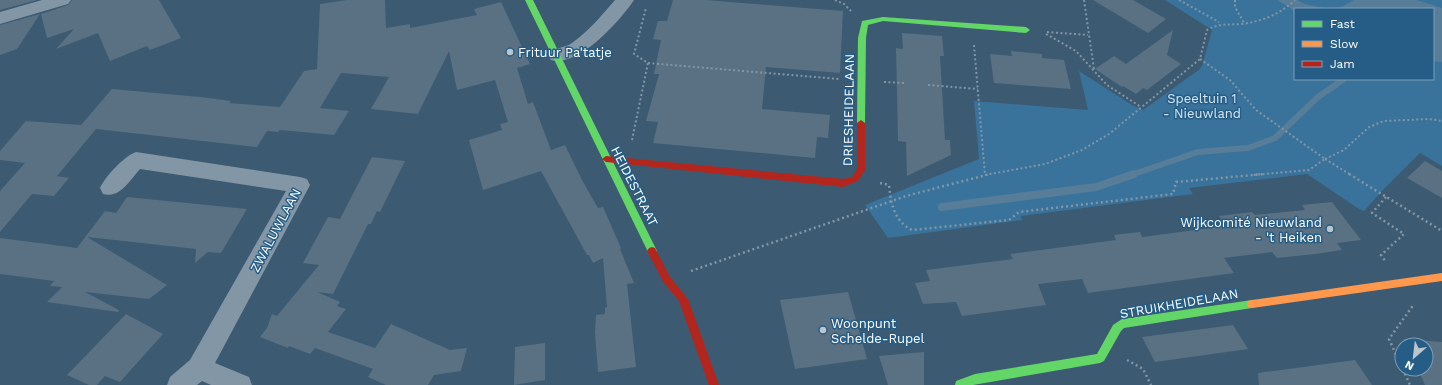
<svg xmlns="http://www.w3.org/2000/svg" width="1442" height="385" viewBox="0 0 1442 385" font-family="'Work Sans',sans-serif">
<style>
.green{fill:#39729b;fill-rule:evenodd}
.water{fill:#587d99}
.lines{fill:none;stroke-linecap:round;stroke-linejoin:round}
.stream-far1{stroke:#587d99;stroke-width:6}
.stream{stroke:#587d99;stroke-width:8}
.building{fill:#597183}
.path-far1{stroke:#8396a6;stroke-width:2;stroke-dasharray:2 2.5;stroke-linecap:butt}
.path{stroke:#8396a6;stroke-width:2.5;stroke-dasharray:2 3;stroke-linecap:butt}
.street{fill:#8396a6;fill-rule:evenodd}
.fast{fill:#63d668;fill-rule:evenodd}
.slow{fill:#ff974d;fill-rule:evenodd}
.jam{fill:#b3261e;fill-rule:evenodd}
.poi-dot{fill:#bbc5cd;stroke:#265d87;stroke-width:1.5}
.labels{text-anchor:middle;stroke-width:3;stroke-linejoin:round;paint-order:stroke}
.poi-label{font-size:13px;fill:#fff;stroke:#265d87;text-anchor:start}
.park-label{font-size:13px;fill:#d5e9f7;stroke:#265d87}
.street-label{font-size:13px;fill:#fff;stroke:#265d87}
</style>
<rect width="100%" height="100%" fill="#3c5a71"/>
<path class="green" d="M1165 0H1442V166L1420 153 1382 191 1364 211 1359 209 1307 174 1189 188 1193 194 1021 216 1022 220 888 238 865 205 979 159 974 101 1088 110 1079 71 1132 105 1143 110 1200 69 1202 66 1212 30ZM1295 9H1433V79H1295Z"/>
<path class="water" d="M1277 0H1297L1305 4 1329 9 1341 7 1354 0H1417L1442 8V62L1433 61V9H1295V11Z"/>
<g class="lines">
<path class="stream-far1" d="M1131 175 1198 152 1248 148 1275 138 1318 97 1344 79"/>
<path class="stream" d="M942 207 1096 187 1134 174"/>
</g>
<g class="building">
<path d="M0 0H37L0 10Z"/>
<path d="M72 0H159L181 38 150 50 147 46 110 61 98 33 56 49 74 29 47 38 41 14 68 5Z"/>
<path d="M347 0H385L386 28 410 24V28L477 15 474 9 501 2 530 64 517 68 528 104 533 102 551 150 565 145 582 180 598 208 603 207 621 248 620 249 634 283 627 284 636 367 598 372 595 333 596 315 605 314V308L607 307 603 258 593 263 589 255H587L541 171 483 190 469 140 502 130 500 124 508 122 495 80 457 90 449 51 418 114 371 109 389 77 341 73 320 108 349 111 334 135 280 130 278 132 267 131 257 147 96 129 57 176 69 178 54 196 32 194 0 232V191L25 163 0 160V151L26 121 81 125 112 89 200 97 231 101 229 103 280 107 304 71 317 69 320 4Z"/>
<path d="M673 0H706L843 11 840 73 766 67 762 109 830 115 828 138 817 137 815 158 653 143 658 122 646 121 659 74H654L661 40 653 39 658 21H667Z"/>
<path d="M1093 0H1133L1166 19 1148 33Z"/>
<path d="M40 14 17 49 0 55V25Z"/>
<path d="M1173 30 1167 55 1181 64 1147 90 1143 88 1136 94 1123 86 1122 87 1095 69 1114 56 1126 64Z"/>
<path d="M902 33 942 36 944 56H940L945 140H950L951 155 907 176 906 142 898 141 896 48 903 49Z"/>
<path d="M1011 51 1042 54V58L1064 60 1071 89 994 83 990 54 1012 56Z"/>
<path d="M372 157 405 161 380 212 377 211 371 224H368L333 294 317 292 340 302 337 306 346 309 328 332 375 348 391 324 450 350 467 348 461 371 434 375 428 385H386L368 377 373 369 315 348 310 354 289 346 288 348 260 337 267 328 272 314 277 316 319 265 303 263 328 217 340 219Z"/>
<path d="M1425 161 1442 171V198L1407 178Z"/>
<path d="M127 197 247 209 221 253 208 252 195 263 196 249 87 237 167 285 149 299 85 292 119 310 118 312 47 302 62 287 50 286 54 281 0 274V238L77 248 105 211 116 213Z"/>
<path d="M1332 202 1361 240 1337 243 1342 250 1315 254 1277 258 1272 252 1224 258 1234 273 1088 293 1082 279 1038 284 1046 305 962 316 956 302 923 304 915 283 930 281 926 270 1013 259 1010 254 1116 240 1114 235 1140 232 1142 237 1226 226 1219 216 1252 212 1255 215 1305 210 1302 205Z"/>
<path d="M848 292 867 359 795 369 780 300Z"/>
<path d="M126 314 163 334 120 382 105 376 97 385H89L67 375Z"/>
<path d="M1233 325 1248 349 1155 362 1142 337Z"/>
<path d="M1404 339 1442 342V385H1425L1418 369H1426V345H1407Z"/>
<path d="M545 343V380L514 385 515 347Z"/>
<path d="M924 352V385H888L879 356Z"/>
<path d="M1355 360 1372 385H1259L1258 373Z"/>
</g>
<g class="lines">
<g class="path-far1">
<path d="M835 0 844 4 851 11"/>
<path d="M1084 0 1094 69"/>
<path d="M1179 0 1219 22"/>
<path d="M1235 0V7L1244 23"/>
<path d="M1047 32 1088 35"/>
<path d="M1046 34 1076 51 1107 85 1141 107"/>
<path d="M974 45 985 175"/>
<path d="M1200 59 1230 80 1256 110 1325 159 1309 170 1253 175"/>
<path d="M648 63 839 79"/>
<path d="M884 82 904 83"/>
<path d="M928 85 978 89"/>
<path d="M632 140 648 63 634 54 646 8"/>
<path d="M1325 159 1351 175"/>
<path d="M1325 159 1344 150 1369 127 1384 121 1429 119 1442 121"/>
<path d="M985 175 1045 164 1082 150 1109 134 1200 59 1207 30C1219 23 1228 25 1241 24 1261 22 1280 14 1295 0"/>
</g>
<g class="path">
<path d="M1349 174 1442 231"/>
<path d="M880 183 889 185C891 204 894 221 912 230L1009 220 1019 212 1173 194 1176 182 1264 174"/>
<path d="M1386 197 1372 213 1404 234 1381 255 1386 262"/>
<path d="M691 271 906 196 990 174"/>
<path d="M1127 360 1143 369 1151 385"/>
<path d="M1402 368 1389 339 1414 304"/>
<path d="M1403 369 1410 385"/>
</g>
<g class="street">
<path d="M42 0H71L68 4 0 24V12Z"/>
<path d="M615 0H634C620 21 578 68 551 60L548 56C553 47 565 48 572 43 589 31 602 15 615 0Z"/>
<path d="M136 152 300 177 307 179 310 185 215 363 249 377 252 385H211L202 381 197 385H167L170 377 190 360 286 191 140 169C130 180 120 199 103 194L100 188C105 177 124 156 136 152Z"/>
</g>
<g class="fast">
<path d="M525 0H533L657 251 655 254 652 255 649 254Z"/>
<path d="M883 17 1026 27 1030 30 1026 33 883 21 868 25 866 38 865 123 861 126 857 123 858 38 862 21Z"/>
<path d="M1252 300 1256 301 1257 304 1256 307 1252 308 1124 328 1121 331 1104 361 1100 363 973 385H955L956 381 975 374 1097 354 1113 325 1122 319Z"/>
</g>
<path class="slow" d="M1442 273V281L1252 308 1248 307 1247 304 1248 301 1252 300Z"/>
<g class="jam">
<path d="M861 120 865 123V170L858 181 843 187 606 162 602 159 606 156 843 179 852 177 857 169V123Z"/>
<path d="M652 247 655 248 670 277 688 299 719 385H709L679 301 664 283 647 251 649 248Z"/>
</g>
</g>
<g class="poi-dot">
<circle cx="510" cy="52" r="4"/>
<circle cx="1330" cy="229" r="4"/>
<circle cx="823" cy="330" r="4"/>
</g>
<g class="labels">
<g class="poi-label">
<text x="518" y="57">Frituur Pa'tatje</text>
<text x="1322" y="227" text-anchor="end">Wijkcomité Nieuwland<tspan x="1322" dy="15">- 't Heiken</tspan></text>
<text x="831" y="328">Woonpunt<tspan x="831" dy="15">Schelde-Rupel</tspan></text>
</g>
<g class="park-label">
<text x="1202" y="103">Speeltuin 1<tspan x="1202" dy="15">- Nieuwland</tspan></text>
</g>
<g class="street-label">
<text transform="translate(848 110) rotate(-89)" y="5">DRIESHEIDELAAN</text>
<text transform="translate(635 186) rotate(63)" y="5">HEIDESTRAAT</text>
<text transform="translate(275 230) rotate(-62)" y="5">ZWALUWLAAN</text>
<text transform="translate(1179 303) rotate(-10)" y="5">STRUIKHEIDELAAN</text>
</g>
</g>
<rect x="1294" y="8" width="140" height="72" fill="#265d87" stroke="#7d9eb7"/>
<rect x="1302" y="21" width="20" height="6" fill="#63d668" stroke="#7d9eb7"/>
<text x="1330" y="28" font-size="12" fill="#ffffff">Fast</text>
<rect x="1302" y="41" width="20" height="6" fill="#ff974d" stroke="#7d9eb7"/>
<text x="1330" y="48" font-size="12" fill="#ffffff">Slow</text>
<rect x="1302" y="61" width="20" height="6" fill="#b3261e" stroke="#7d9eb7"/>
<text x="1330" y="68" font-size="12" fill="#ffffff">Jam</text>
<g transform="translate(1414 357) rotate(208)"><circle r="19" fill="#265d87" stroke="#7d9eb7"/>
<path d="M0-3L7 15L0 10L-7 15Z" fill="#bbc5cd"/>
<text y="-6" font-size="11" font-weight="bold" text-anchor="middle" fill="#ffffff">N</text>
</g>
</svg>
